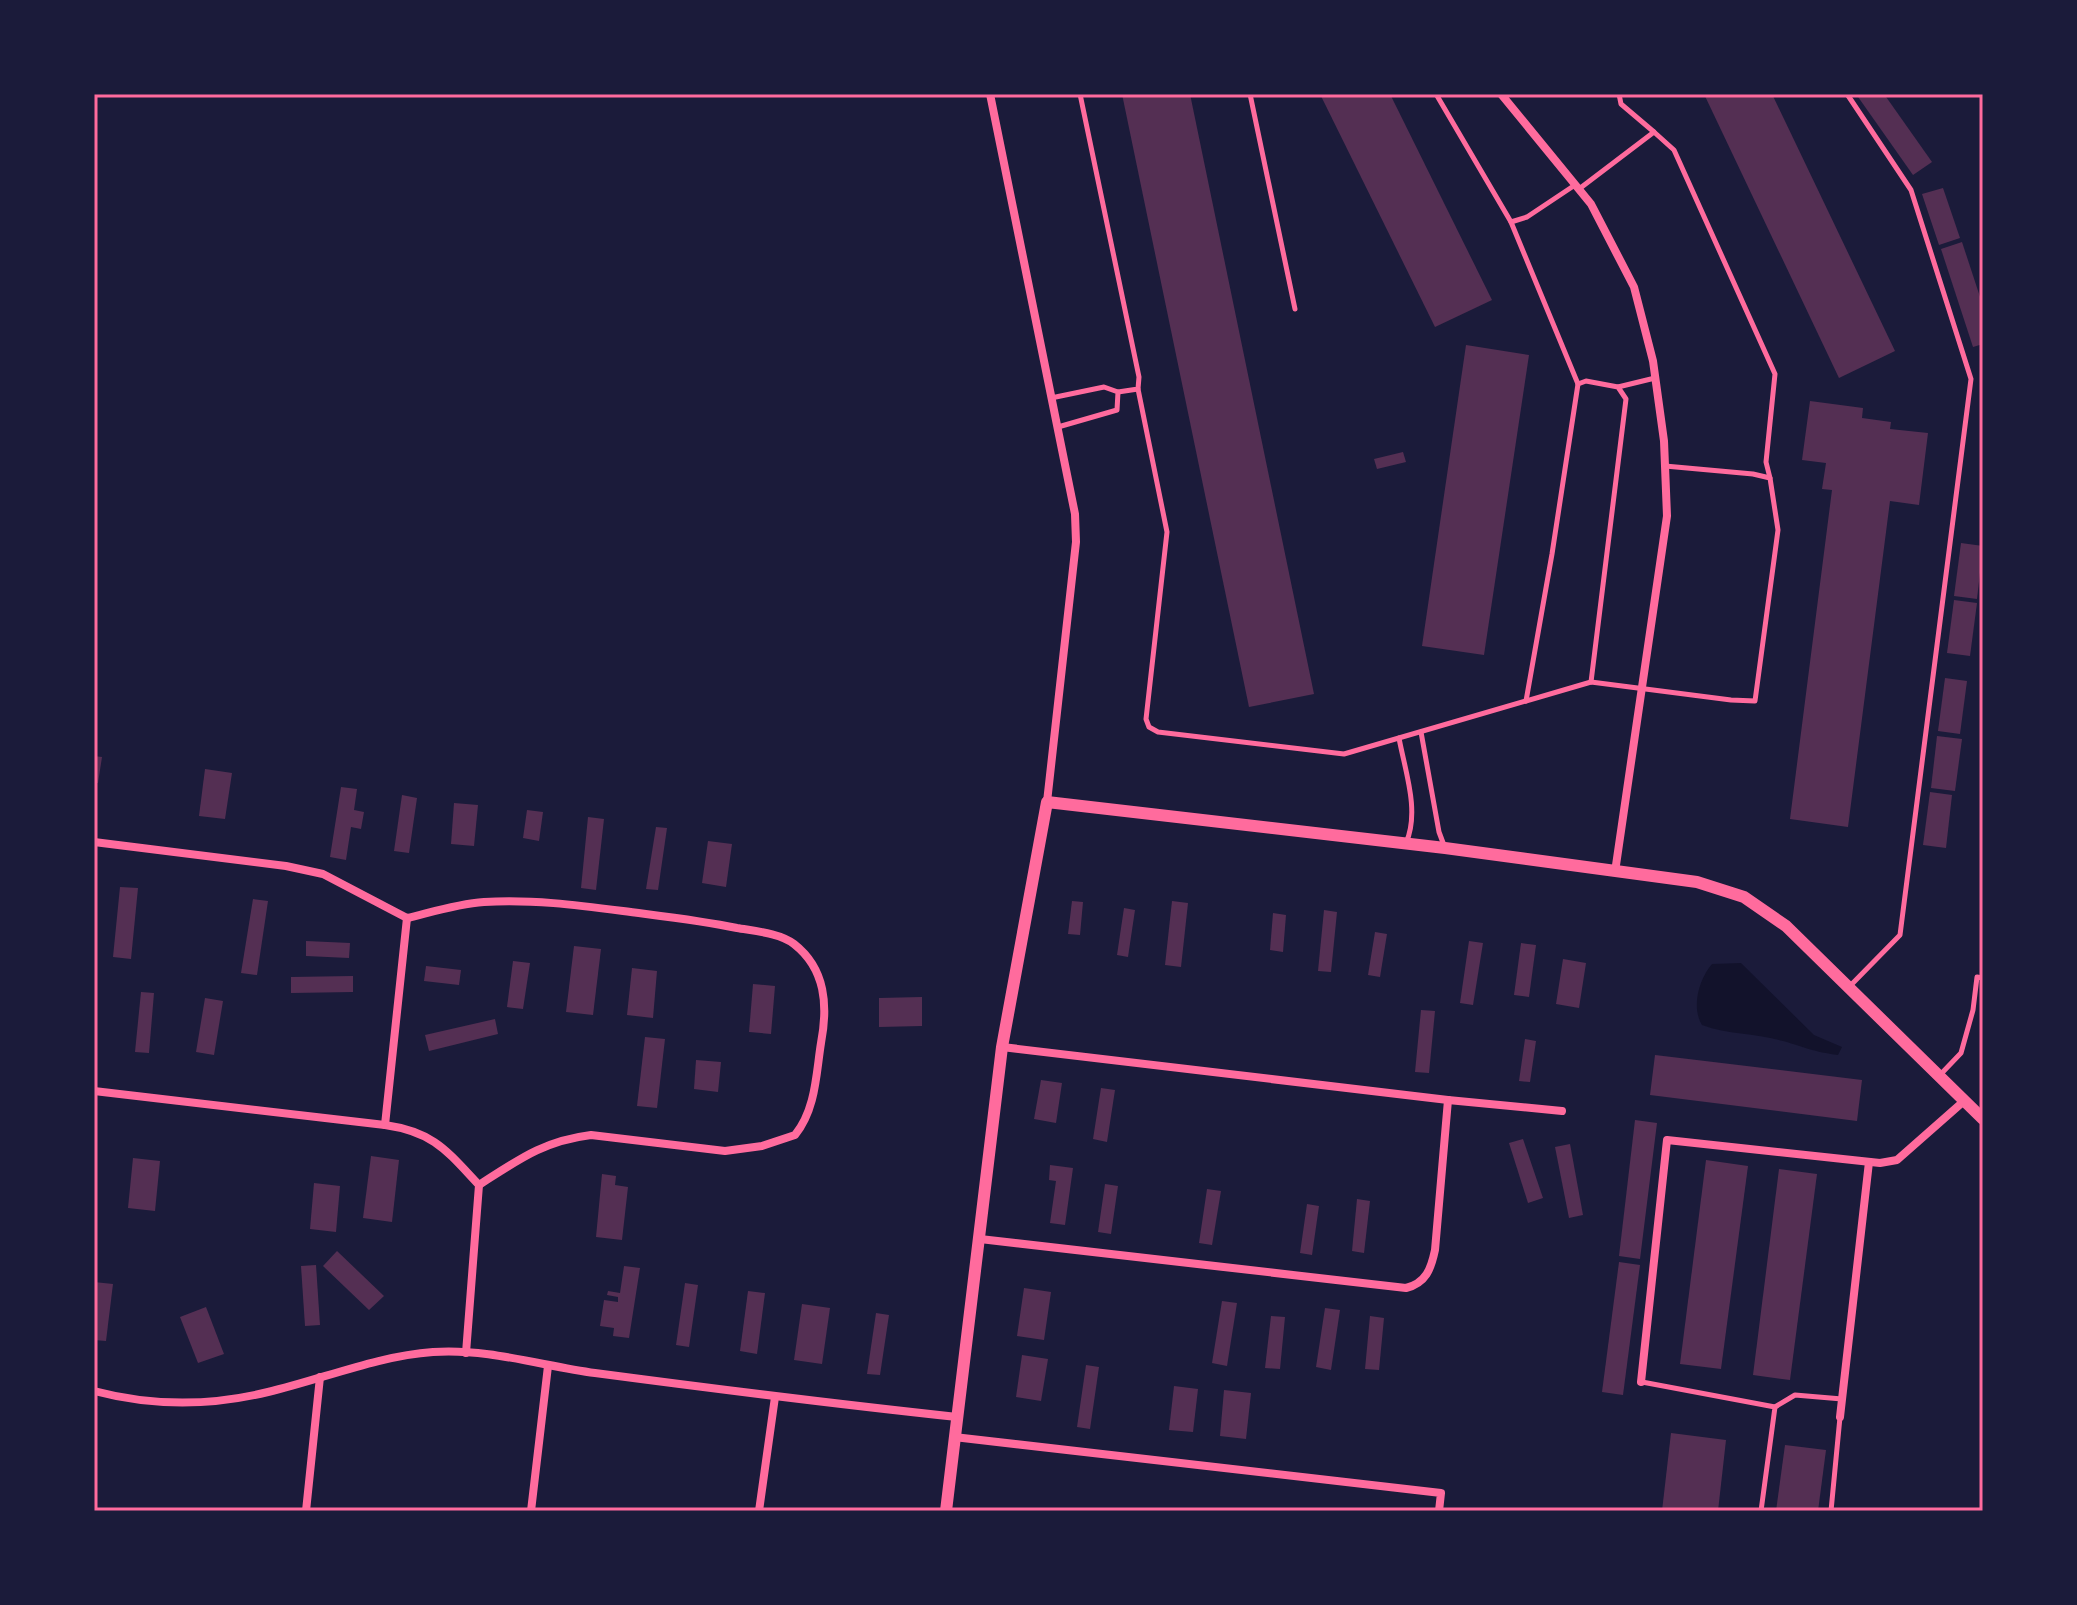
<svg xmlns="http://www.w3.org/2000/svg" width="2077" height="1605" viewBox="0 0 2077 1605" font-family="'Fira Sans Condensed',sans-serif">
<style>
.water{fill:#12122b}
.building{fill:#542f53}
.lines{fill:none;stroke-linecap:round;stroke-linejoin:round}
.service{stroke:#ff6b9d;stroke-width:5}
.minor{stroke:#ff6b9d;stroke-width:8}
.tertiary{stroke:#ff6b9d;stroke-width:12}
.neatline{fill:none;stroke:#ff6b9d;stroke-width:3}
</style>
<rect width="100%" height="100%" fill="#1b1b3a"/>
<path class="water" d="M1741 963 1814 1035 1842 1047 1838 1055C1814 1052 1804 1047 1783 1041 1756 1033 1729 1035 1702 1025 1691 1007 1699 979 1712 964Z"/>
<g class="building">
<path d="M1122 94H1190L1314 694 1249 707Z"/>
<path d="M1320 94H1390L1492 300 1435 327Z"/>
<path d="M1704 94H1772L1895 351 1839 378Z"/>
<path d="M1856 94H1884L1932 162 1913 175Z"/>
<path d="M1943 188 1960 238 1939 245 1922 194Z"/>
<path d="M1962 242 1983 306V344L1973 347 1941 249Z"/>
<path d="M1466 345 1529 355 1484 655 1422 646Z"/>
<path d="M1810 401 1863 408 1862 418 1891 422 1890 429 1928 433 1919 505 1890 501 1848 827 1790 819 1832 490 1822 489 1826 463 1802 460Z"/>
<path d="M1403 452 1406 462 1377 469 1374 459Z"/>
<path d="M1961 543 1983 546 1977 599 1954 596Z"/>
<path d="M1954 600 1977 603 1970 656 1947 653Z"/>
<path d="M1945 678 1967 681 1960 734 1938 731Z"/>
<path d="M1937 736 1962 739 1955 791 1931 788Z"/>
<path d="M94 756 102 757 98 783H94Z"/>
<path d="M205 769 232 773 225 819 199 816Z"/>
<path d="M341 787 357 789 354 810 364 812 361 829 351 827 346 860 330 857Z"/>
<path d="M1930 792 1952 795 1946 848 1923 845Z"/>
<path d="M402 795 417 798 409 853 394 851Z"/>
<path d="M454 803 478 805 474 846 451 844Z"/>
<path d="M527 810 543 812 539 841 523 838Z"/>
<path d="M588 817 604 819 596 890 581 888Z"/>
<path d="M656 827 667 828 658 890 646 889Z"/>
<path d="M708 841 732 844 726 887 702 883Z"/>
<path d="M120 887 138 888 131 959 113 957Z"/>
<path d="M253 899 268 901 257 975 241 973Z"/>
<path d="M1072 901 1083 902 1080 935 1068 934Z"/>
<path d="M1172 901 1188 903 1181 967 1165 965Z"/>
<path d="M1124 908 1135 910 1128 957 1117 955Z"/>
<path d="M1324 910 1337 912 1331 972 1318 971Z"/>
<path d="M1273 913 1286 915 1283 952 1270 950Z"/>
<path d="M1375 932 1387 934 1380 977 1368 975Z"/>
<path d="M306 941 350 943 349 958 306 956Z"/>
<path d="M1469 941 1483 943 1473 1005 1460 1003Z"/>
<path d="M1521 943 1536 945 1529 997 1514 995Z"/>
<path d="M574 946 601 949 593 1015 566 1012Z"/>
<path d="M1563 959 1586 963 1579 1008 1556 1004Z"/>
<path d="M513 961 530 963 523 1009 507 1007Z"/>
<path d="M426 966 461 970 459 985 424 981Z"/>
<path d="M632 968 657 971 653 1018 627 1015Z"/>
<path d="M353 976V992L291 993V977Z"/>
<path d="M753 984 775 986 771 1034 749 1032Z"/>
<path d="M141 992 154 993 149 1053 135 1052Z"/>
<path d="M922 997V1026L879 1027V998Z"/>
<path d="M205 998 223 1001 214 1055 196 1052Z"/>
<path d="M1421 1010 1435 1011 1429 1073 1415 1072Z"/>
<path d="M495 1019 498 1034 429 1051 425 1035Z"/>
<path d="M645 1037 665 1039 657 1108 637 1106Z"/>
<path d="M1525 1039 1536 1041 1530 1082 1519 1081Z"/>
<path d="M1655 1055 1862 1080 1857 1121 1650 1095Z"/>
<path d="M696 1060 721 1062 718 1092 694 1089Z"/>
<path d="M1041 1080 1062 1083 1056 1123 1034 1119Z"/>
<path d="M1101 1088 1115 1090 1107 1142 1093 1139Z"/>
<path d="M1635 1120 1657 1123 1640 1259 1619 1256Z"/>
<path d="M1523 1139 1543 1198 1528 1203 1509 1143Z"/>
<path d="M1570 1144 1583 1215 1569 1218 1555 1147Z"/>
<path d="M371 1156 399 1160 392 1222 363 1218Z"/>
<path d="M133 1158 160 1161 155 1211 128 1208Z"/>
<path d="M1706 1160 1748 1166 1721 1369 1680 1364Z"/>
<path d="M1050 1165 1073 1168 1065 1225 1050 1223 1056 1181 1049 1180Z"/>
<path d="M1779 1169 1817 1174 1790 1380 1753 1375Z"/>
<path d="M602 1174 616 1176 615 1185 628 1187 622 1240 596 1237Z"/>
<path d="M314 1183 340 1186 336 1232 310 1229Z"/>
<path d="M1105 1184 1118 1186 1111 1234 1098 1232Z"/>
<path d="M1207 1189 1221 1191 1212 1245 1199 1243Z"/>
<path d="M1357 1199 1370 1201 1364 1253 1352 1251Z"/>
<path d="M1307 1204 1319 1206 1312 1255 1300 1253Z"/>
<path d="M337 1251 384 1296 369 1310 323 1266Z"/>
<path d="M1619 1262 1640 1265 1623 1395 1602 1392Z"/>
<path d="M316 1265 320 1325 305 1326 301 1266Z"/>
<path d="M624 1266 640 1268 629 1338 613 1336 614 1328 600 1326 604 1300 618 1302V1297L607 1295 608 1291 620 1293Z"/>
<path d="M94 1282 113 1284 106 1341 94 1340Z"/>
<path d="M685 1283 698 1285 689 1347 676 1345Z"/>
<path d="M1024 1288 1051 1292 1044 1340 1017 1336Z"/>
<path d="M748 1291 765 1293 757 1354 740 1351Z"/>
<path d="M1222 1301 1237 1303 1227 1366 1212 1363Z"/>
<path d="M802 1304 830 1308 822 1364 794 1360Z"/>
<path d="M206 1307 224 1354 198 1363 180 1317Z"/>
<path d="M1325 1308 1340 1310 1331 1370 1316 1367Z"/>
<path d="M876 1313 889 1315 880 1375 867 1374Z"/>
<path d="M1271 1316 1285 1317 1280 1369 1265 1368Z"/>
<path d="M1370 1316 1384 1318 1379 1370 1365 1369Z"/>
<path d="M1022 1355 1048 1359 1041 1401 1016 1397Z"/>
<path d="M1086 1365 1099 1367 1090 1429 1077 1427Z"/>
<path d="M1174 1386 1198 1389 1193 1432 1169 1430Z"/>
<path d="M1224 1390 1251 1393 1246 1439 1220 1436Z"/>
<path d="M1671 1433 1726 1440 1718 1511H1662Z"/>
<path d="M1785 1445 1826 1450 1818 1511H1776Z"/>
</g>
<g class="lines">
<g class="service">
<path d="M1080 94 1139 377 1138 389 1118 392"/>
<path d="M1250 94 1295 309"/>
<path d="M1436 94 1511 222 1527 217 1575 185"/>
<path d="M1847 94 1911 190 1971 379 1900 935 1849 987"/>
<path d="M1654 132 1674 150 1775 374 1766 462 1770 478"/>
<path d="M1579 189 1654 132 1621 104 1619 94"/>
<path d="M1511 222 1578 384"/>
<path d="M1618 387 1655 378"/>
<path d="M1138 389 1167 532 1146 719 1149 727 1158 732 1344 754 1591 682 1731 700 1755 701 1778 530 1770 478 1753 474 1665 466"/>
<path d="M1051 398 1104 387 1118 392 1117 410 1058 427"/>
<path d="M1526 701 1552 554 1578 384 1586 381 1618 387 1626 399 1591 682"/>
<path d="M1421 732 1439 832 1445 848"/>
<path d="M1399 738C1405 771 1420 811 1406 843"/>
<path d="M1939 1076 1961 1053 1973 1010 1977 977 1983 978"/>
<path d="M1642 1382 1775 1407 1761 1511"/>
<path d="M1775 1407 1795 1395 1842 1399"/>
<path d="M1831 1511 1840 1417"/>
</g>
<g class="minor">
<path d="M990 94 1075 514 1076 542 1047 802"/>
<path d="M1501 94 1591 204 1634 287 1653 361 1664 441 1667 516 1615 872"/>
<path d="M94 842 286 866 323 874 407 918C432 912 457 904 484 902 530 899 577 905 623 911 661 916 699 920 737 928 754 931 780 933 794 944 826 969 828 1006 821 1043 816 1074 816 1109 795 1135L762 1146 725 1151 591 1135C543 1141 518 1160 479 1185"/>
<path d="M407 918 385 1125C434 1132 447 1151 479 1185L466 1353"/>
<path d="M1002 1047 1448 1100 1562 1111"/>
<path d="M94 1091 385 1125"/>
<path d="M980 1239 1406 1288C1426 1283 1431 1269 1435 1250L1448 1100"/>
<path d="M1641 1382 1667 1140 1880 1163 1897 1160 1964 1101"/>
<path d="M94 1391C151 1406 211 1406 268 1392 323 1379 377 1356 433 1352 487 1348 543 1366 595 1373 716 1389 836 1404 957 1417"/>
<path d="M1840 1417 1869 1162"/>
<path d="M954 1437 1441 1493 1439 1511"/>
<path d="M306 1511 320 1377"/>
<path d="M531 1511 548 1366"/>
<path d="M759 1511 775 1397"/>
</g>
<path class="tertiary" d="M946 1511 1002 1047 1047 802 1445 848 1697 882 1744 897 1786 926 1983 1119"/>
</g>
<rect width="2077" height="1605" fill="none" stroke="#1b1b3a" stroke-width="192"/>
<rect x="96" y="96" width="1885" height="1413" class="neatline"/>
</svg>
